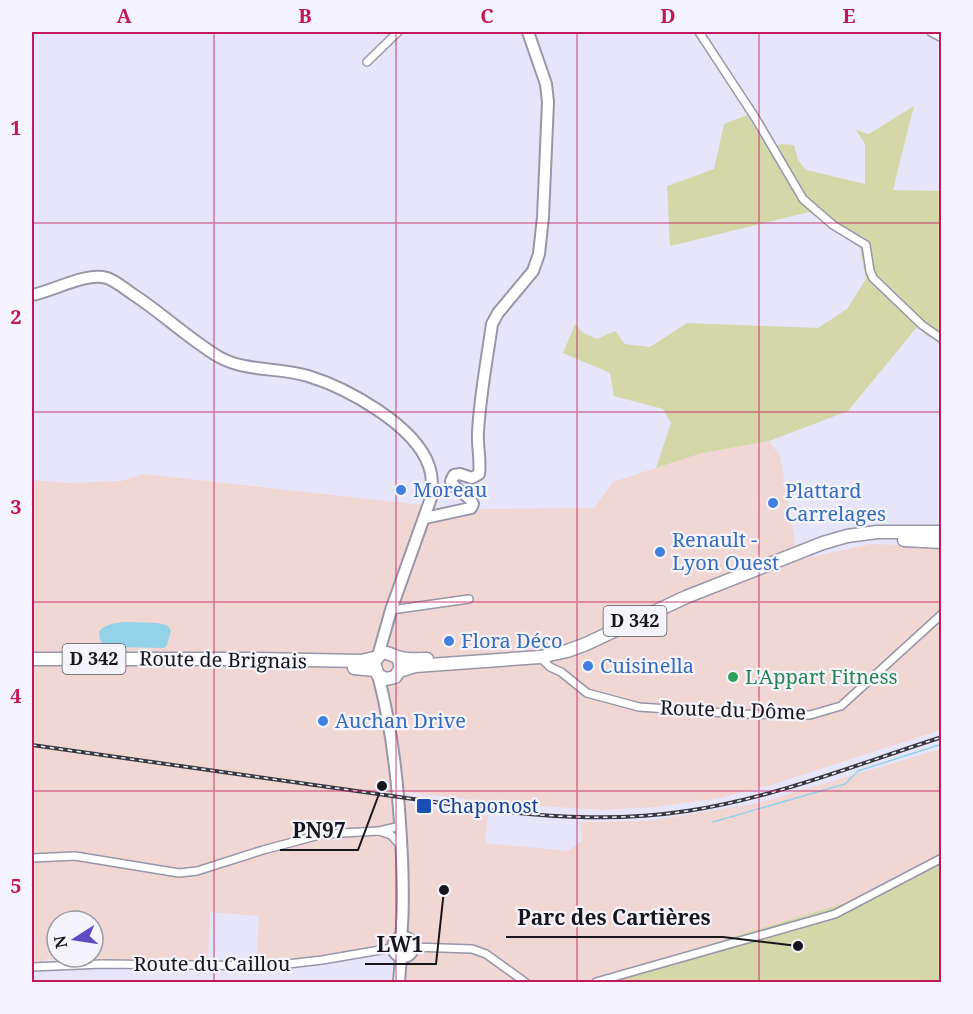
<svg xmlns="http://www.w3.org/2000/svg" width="973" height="1014" viewBox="0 0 973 1014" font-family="'Noto Serif',serif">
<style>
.industrial{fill:#f1d7d3;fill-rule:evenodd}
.green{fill:#d4d7a8}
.water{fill:#94d2e7}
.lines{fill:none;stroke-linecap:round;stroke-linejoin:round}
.stream{stroke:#94d2e7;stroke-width:1.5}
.street-casing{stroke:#9896a8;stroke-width:10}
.secondary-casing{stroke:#9896a8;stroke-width:14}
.primary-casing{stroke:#9896a8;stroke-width:15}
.street{stroke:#fff;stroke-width:7}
.secondary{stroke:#fff;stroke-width:10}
.primary{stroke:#fff;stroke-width:12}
.rail-casing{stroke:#3a3942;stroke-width:4}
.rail{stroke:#f5f4fc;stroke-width:1.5;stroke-dasharray:4.5;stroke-linecap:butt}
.grid{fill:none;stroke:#c2185b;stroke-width:1.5;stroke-opacity:0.55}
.shop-dot{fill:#3f7fe0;stroke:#f5f4fc;stroke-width:2}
.leisure-dot{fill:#2e9e5b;stroke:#f5f4fc;stroke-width:2}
.transit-dot{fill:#1a4fb4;stroke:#f5f4fc;stroke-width:2}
.labels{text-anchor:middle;stroke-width:4.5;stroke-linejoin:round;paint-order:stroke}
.shield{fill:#f5f4fc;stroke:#5a5960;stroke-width:1.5}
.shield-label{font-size:18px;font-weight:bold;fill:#17161d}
.shop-label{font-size:20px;fill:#366cbe;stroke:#f5f4fc;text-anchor:start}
.street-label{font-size:20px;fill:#17161d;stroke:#f5f4fc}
.leisure-label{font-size:20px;fill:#27864d;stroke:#f5f4fc;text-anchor:start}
.transit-label{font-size:20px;fill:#164399;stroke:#f5f4fc;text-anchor:start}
.leader{fill:none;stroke:#17161d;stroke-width:2}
.callout-dot{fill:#17161d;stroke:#f5f4fc;stroke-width:2}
.callout-label{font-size:21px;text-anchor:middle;font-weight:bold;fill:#17161d;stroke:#f5f4fc;stroke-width:4.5;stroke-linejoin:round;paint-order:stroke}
.neatline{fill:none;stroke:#c2185b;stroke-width:2}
.grid-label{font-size:20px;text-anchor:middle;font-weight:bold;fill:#c2185b}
</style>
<rect width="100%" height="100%" fill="#e7e5f9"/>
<path class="industrial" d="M769 441 780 456 798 560 870 544 941 546V730L771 785 720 798 656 807 603 810 507 804 407 792 409 803 415 804 414 807H419V809L430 811 431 809 488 816 485 843 568 851 582 841 580 822 648 821 758 803 941 749V861L884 888 846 903 593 982H404L407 964 383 946 256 972 259 916 210 912 208 961 46 959 32 973V480L69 483 121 481 144 474 432 506 434 518 480 509 594 508 613 482 702 453ZM57 921H93V957H57Z"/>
<g class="green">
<path d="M914 106 893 190 941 191V335L928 337 917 327 848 411 769 441 702 453 656 468 671 423 663 409 614 396 610 373 563 353 575 324 583 333 597 339 615 331 625 344 650 347 687 323 818 328 847 309 866 279 860 248 809 212 670 246 667 186 714 169 724 124 747 115 770 150 781 144 794 145 798 160 806 170 865 184V144L856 130 869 134Z"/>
<path d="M941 853V982H592L749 932 875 894 906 880Z"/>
</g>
<path class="water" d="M157 623 167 625 171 631 167 645 164 648 111 647 103 645 100 639 99 631C111 618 140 623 157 623Z"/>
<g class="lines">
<path class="stream" d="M713 822 845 784 858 771 942 744"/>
<defs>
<g id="street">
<path d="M699 32 756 119 803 199 833 225 866 245 870 271 873 278 922 325 942 339"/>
<path d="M931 32 942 38"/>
<path d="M367 62 398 32"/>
<path d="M391 610 469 599"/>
<path d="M540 657 550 667 561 672 587 693 639 707 740 714 810 715 841 706 942 614"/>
<path d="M379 831 391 835 401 846"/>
<path d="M32 858 75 856 179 873 197 871 263 850 323 834 379 831 401 826"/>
<path d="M413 947 472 949 486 954 525 982"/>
<path d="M32 967 102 964 271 966 322 960 392 948"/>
<path d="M596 982 835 914 942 858"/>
</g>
<g id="secondary">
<path d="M32 295C54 291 85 272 107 278 116 281 125 289 134 295 163 314 189 339 219 357 246 372 278 367 308 376 347 388 415 425 429 466 433 477 432 487 431 498L391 610 378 656"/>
<path d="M425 518 471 508 473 504C469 494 456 492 451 481L454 475 460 474 472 478 479 474C481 460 477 446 478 432 480 395 487 360 492 324L498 313 533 271 539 254 543 217 548 102 546 84 528 32"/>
<path d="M378 675C394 735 399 796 402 858 403 884 404 911 401 937"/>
<circle cx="403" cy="947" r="10"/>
<path d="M399 982 401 957"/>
</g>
<g id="primary">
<path d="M904 540 942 542"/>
<path d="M398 657 401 668 395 677 386 679 378 675 374 663C383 644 390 657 402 658 410 660 419 659 427 659"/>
<path d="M32 659H255L361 661 378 657"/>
<path d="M354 668 375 670"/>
<path d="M399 671 415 666 540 657 567 651 586 644 686 597 823 543 847 536 877 532H942"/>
</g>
</defs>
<use href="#street" class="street-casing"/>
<use href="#secondary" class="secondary-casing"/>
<use href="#primary" class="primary-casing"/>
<use href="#street" class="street"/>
<use href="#secondary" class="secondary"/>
<use href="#primary" class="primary"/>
<defs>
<path id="rail" d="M32 745 491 810C557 818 621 821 687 811 774 798 858 764 942 737"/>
</defs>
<use href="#rail" class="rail-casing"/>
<use href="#rail" class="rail"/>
</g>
<path class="grid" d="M214 32V982M396 32V982M577 32V982M759 32V982M32 223H942M32 412H942M32 602H942M32 791H942"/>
<g class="shop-dot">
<circle cx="401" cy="490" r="6"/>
<circle cx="773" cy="503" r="6"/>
<circle cx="660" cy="552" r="6"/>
<circle cx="449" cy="641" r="6"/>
<circle cx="588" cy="666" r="6"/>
<circle cx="323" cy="721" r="6"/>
</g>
<circle class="leisure-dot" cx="733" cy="677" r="6"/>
<rect class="transit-dot" x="416" y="798" width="16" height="16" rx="3"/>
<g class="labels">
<g class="shield">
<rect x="603.5" y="606" width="63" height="30" rx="4.5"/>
<rect x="62.5" y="644" width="63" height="30" rx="4.5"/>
</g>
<g class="shield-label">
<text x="635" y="627">D 342</text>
<text x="94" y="665">D 342</text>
</g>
<g class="shop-label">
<text x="413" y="497">Moreau</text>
<text x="785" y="498">Plattard<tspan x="785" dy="23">Carrelages</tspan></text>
<text x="672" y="547">Renault -<tspan x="672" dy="23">Lyon Ouest</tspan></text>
<text x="461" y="648">Flora Déco</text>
<text x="600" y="673">Cuisinella</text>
<text x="335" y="728">Auchan Drive</text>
</g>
<g class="street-label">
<text transform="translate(223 660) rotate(1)" y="7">Route de Brignais</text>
<text transform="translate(733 710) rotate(2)" y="7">Route du Dôme</text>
<text x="212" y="971">Route du Caillou</text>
</g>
<g class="leisure-label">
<text x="745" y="684">L'Appart Fitness</text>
</g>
<g class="transit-label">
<text x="438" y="813">Chaponost</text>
</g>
</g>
<path class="leader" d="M382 786L358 850H280M798 946L723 937H506M444 890L436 964H365"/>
<g class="callout-dot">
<circle cx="382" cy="786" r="6"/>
<circle cx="798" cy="946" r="6"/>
<circle cx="444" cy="890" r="6"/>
</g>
<g class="callout-label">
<text x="319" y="838">PN97</text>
<text x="614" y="925">Parc des Cartières</text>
<text x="400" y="952">LW1</text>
</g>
<rect width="973" height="1014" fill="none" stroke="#f5f4fc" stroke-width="66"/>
<g transform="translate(75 939) rotate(258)"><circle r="28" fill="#f5f4fc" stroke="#9c9ba3" stroke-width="1.5"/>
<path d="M0-4.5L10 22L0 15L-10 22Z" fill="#604bc4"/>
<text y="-9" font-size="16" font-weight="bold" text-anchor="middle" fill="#17161d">N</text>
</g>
<rect x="33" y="33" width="907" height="948" class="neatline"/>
<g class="grid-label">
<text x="124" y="23">A</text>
<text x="305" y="23">B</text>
<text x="487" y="23">C</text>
<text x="668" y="23">D</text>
<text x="849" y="23">E</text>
<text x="16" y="135">1</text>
<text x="16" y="324">2</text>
<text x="16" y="514">3</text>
<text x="16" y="703">4</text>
<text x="16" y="893">5</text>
</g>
</svg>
